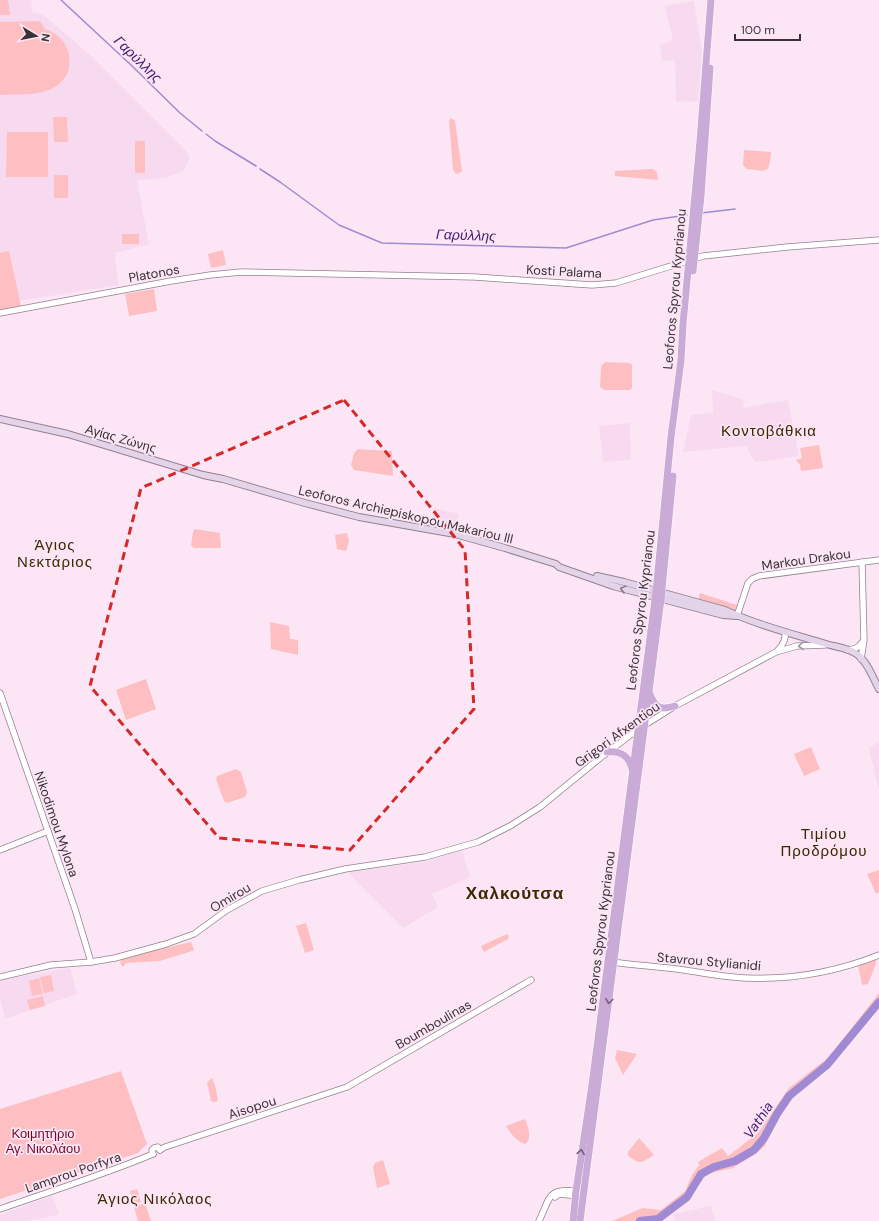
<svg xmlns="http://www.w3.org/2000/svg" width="879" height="1221" viewBox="0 0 879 1221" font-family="'DM Sans',sans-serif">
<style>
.built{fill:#f7daef}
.green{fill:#febfc2}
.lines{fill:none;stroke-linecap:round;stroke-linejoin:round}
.stream{stroke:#9f8ad3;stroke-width:1.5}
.river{stroke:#9f8ad3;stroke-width:8}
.tertiary-casing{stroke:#93808e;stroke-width:7}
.secondary-casing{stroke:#93808e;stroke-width:8}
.primary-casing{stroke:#fff;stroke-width:8}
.tertiary{stroke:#fff;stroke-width:5.5}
.secondary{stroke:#e4d4ea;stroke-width:6}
.primary{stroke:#caaad6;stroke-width:7}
.oneway{stroke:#867a88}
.oneway2{stroke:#9c989b}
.oneway3{stroke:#736177}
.marked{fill:none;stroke:#d62828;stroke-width:3;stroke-dasharray:8 5;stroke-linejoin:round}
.labels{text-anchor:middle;stroke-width:3.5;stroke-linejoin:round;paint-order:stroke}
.street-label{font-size:13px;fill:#393137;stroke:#fce6f6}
.park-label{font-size:13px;fill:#740724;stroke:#fce6f6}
.water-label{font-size:14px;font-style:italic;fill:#3e1b71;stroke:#fce6f6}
.quarter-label{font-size:15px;letter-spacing:1px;fill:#3d2701;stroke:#fce6f6}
.district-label{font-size:17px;font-weight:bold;letter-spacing:1px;fill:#3d2701;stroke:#fce6f6}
</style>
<rect width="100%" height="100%" fill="#fce6f6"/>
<g class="built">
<path d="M0 0H32L31 8 33 13 41 14 52 22 88 53 187 152 190 157 184 170 168 177 137 181 149 244 115 253 118 285 0 304Z"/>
<path d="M694 1 702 52 698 102 676 101 675 60 662 61 660 45 673 40 665 6Z"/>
<path d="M712 390 744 400 743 408 788 400 799 456 768 461 755 462 746 446 683 452 691 415 713 413Z"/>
<path d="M630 423 631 460 603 462 599 426Z"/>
<path d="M434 508 459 514 455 532 430 527Z"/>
<path d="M879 742V790L869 748Z"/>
<path d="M462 848 467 868 471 877 432 894 438 907 403 928 347 872 424 862Z"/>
<path d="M70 968 77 994 5 1019 0 998V981L11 978Z"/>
<path d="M51 1196 53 1198 59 1214 45 1218 24 1221H0V1215Z"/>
<path d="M711 1206 715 1221H675L673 1214Z"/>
</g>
<g class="green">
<path d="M0 0H8L10 15H0Z"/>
<path d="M40 21 45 29C71 36 80 72 55 87 40 96 18 94 0 95V22Z"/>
<path d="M53 117H67L68 142H54Z"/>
<path d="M451 118 455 121 462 171 458 174 455 173 453 170 449 121Z"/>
<path d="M7 132H48V177H6Z"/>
<rect x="135" y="141" width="10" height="32"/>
<path d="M744 150 771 152C769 175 768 171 747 169L743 165Z"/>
<path d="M650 169H653L657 172 658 180 615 176V171Z"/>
<rect x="54" y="175" width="14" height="23"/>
<rect x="122" y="234" width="17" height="10"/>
<path d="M223 250 226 265 211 268 208 254Z"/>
<path d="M9 251 21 306 0 310V253Z"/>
<path d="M154 289 157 311 129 316 125 294Z"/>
<path d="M605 362 630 363 632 365V388L630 390H604L600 387 601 366Z"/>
<path d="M819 445 823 468 801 471 800 465 796 460 802 458 800 448Z"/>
<path d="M358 449 392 451 393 476 354 470 351 465 354 453Z"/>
<path d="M195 529 220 533 221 548H194L191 545 193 532Z"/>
<path d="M347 533 349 541 346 551 337 549 335 535Z"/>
<path d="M700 593 737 605 735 611 698 600Z"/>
<path d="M270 622 289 626 290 639 298 640V655L271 649Z"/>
<path d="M146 679 156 709 126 720 116 690Z"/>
<path d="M811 747 820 769 804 776 794 754Z"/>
<path d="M236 769 241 772 247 792 245 797 227 803 224 801 216 779 217 776Z"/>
<path d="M879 870V892L876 894 867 874Z"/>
<path d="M306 923 314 950 305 953 296 926Z"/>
<path d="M507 934 509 936 508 939 484 952 481 946Z"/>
<path d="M191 942 194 950 192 951 160 961 126 963 123 967 120 963 121 960 139 954Z"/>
<path d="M876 958V964L868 984 862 985 858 965Z"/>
<path d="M51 975 54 991 44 993 40 977Z"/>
<path d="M39 978 43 994 32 996 29 981Z"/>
<path d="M879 993V1009L876 1010 835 1061 797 1093 775 1121 765 1146 755 1154 733 1168 707 1174 688 1199 661 1221H612L643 1208 661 1210 685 1191 692 1175 699 1165 698 1162 722 1148 728 1156 758 1133 789 1088 829 1057Z"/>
<path d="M43 996 45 1006 30 1010 27 1000Z"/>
<path d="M617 1050 637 1054 623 1075 615 1058Z"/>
<path d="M121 1071 147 1144 138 1153 0 1199V1109Z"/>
<path d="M212 1078 215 1085 218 1101 214 1102 211 1101 207 1082Z"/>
<path d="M525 1119C528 1127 533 1138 525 1144 515 1140 511 1134 506 1126Z"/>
<path d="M639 1138 654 1155C641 1163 641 1165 628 1156V1152Z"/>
<path d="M383 1160 390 1184 377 1188 373 1167 375 1163Z"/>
<path d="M137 1189 141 1202 134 1205 130 1191Z"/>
<path d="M145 1203 151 1221H138L134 1207Z"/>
</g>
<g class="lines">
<g class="stream">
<path d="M61 0 131 65 180 113 202 131"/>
<path d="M206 134 215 141 256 166"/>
<path d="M260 169 280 182 339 225 382 243 566 248 653 220 687 215"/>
<path d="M701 213 735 209"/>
</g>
<path class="river" d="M640 1221 658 1219 687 1197 701 1174 714 1167 735 1161 754 1150 764 1138 777 1114 789 1096 827 1065 879 1002"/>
<defs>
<g id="tertiary">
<path d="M0 313 171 281 210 275 241 272 475 277 592 285 616 283 703 256 787 247 879 240"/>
<path d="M737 616 748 583 752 579 759 576 879 560"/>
<path d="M778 650C783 645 786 639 785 632"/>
<path d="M848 650C855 649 859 648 863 641"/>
<path d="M861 659 864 640 862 562"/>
<path d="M0 693 75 909 91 962"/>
<path d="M0 850 48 831"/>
<path d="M611 962C636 965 660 967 684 970 704 973 724 977 745 978 791 980 836 972 879 955"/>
<path d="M0 977 51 965 91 962 115 958 166 944 194 934 227 910 262 891 299 880 345 869 425 857 478 842 510 826 540 807 600 758 637 730 675 706 776 652 797 646 825 645"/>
<path d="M160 1150 165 1147 347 1087 531 980"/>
<path d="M153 1154 152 1150 154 1148 158 1147 160 1150"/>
<path d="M555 1197 559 1194 580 1196"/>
<path d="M0 1209C51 1191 103 1175 153 1154"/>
<path d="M539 1221C551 1196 547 1188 579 1191"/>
</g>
<g id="secondary">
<path d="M0 419 68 434 203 475 223 479 305 503 359 517 455 534 505 548 556 564 559 567 613 586 723 615 737 616"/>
<path d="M597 576 624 582 725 610C757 625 793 634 826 644 836 647 850 648 858 655 868 663 873 678 879 689"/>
</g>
<g id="primary">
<path d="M693 271 701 196 710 68"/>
<path d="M649 692C655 707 659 711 675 706"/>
<path d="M607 752C620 751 629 755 632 769"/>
<path d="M573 1221 576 1191 592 1085 656 592 671 437 681 360 683 324 700 141 711 0"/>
<path d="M580 1221 661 599 673 476"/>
</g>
</defs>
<use href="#tertiary" class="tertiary-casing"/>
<use href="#secondary" class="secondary-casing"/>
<use href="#primary" class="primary-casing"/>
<use href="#tertiary" class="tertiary"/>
<use href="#secondary" class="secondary"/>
<use href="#primary" class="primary"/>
</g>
<defs><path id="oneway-chevron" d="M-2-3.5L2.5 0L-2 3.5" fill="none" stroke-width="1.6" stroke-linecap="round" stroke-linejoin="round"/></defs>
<use class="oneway" href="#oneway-chevron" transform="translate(623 589) rotate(-165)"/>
<use class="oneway2" href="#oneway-chevron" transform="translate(801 646) rotate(175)"/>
<g class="oneway3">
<use href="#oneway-chevron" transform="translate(609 1001) rotate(97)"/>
<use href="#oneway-chevron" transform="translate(581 1152) rotate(-81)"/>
</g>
<path class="marked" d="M344 400 465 550 474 709 350 850 219 838 90 686 141 488Z"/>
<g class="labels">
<g class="street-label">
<text transform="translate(564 271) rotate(3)" y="5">Kosti Palama</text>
<text transform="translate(154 273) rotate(-10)" y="5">Platonos</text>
<text transform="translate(674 289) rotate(-85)" y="5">Leoforos Spyrou Kyprianou</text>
<text transform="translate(121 438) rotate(16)" y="5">Αγίας Ζώνης</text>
<text transform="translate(406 514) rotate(13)" y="5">Leoforos Archiepiskopou Makariou III</text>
<text transform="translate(806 559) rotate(-8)" y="5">Markou Drakou</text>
<text transform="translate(640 610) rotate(-83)" y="5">Leoforos Spyrou Kyprianou</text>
<text transform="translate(617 734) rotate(-36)" y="5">Grigori Afxentiou</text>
<text transform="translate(57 824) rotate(71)" y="5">Nikodimou Mylona</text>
<text transform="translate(230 897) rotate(-31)" y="5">Omirou</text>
<text transform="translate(600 931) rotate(-83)" y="5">Leoforos Spyrou Kyprianou</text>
<text transform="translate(709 961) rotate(5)" y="5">Stavrou Stylianidi</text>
<text transform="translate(433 1024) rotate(-30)" y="5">Boumboulinas</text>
<text transform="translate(252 1107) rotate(-18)" y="5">Aisopou</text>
<text transform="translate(73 1172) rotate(-19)" y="5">Lamprou Porfyra</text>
</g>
<g class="park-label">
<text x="43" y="1138">Κοιμητήριο<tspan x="43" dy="15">Αγ. Νικολάου</tspan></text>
</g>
<g class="water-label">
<text transform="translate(138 59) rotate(44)" y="5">Γαρύλλης</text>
<text transform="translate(466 235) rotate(2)" y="5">Γαρύλλης</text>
<text transform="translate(758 1120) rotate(-56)" y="5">Vathia</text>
</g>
<g class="quarter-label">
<text x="769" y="436">Κοντοβάθκια</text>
<text x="55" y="550">Άγιος<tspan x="55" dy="17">Νεκτάριος</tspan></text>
<text x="824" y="839">Τιμίου<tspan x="824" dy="17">Προδρόμου</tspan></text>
<text x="155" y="1204">Άγιος Νικόλαος</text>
</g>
<g class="district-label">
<text x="515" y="899">Χαλκούτσα</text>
</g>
</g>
<g transform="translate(36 36) rotate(100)" stroke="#fce6f6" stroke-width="3" paint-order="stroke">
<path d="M0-3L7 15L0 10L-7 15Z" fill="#393137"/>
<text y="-6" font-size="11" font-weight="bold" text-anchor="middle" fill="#393137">N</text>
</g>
<path d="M735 34v6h65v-6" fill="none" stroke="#393137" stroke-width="2"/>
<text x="741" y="34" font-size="12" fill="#393137" stroke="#fce6f6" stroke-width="3" paint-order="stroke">100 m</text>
</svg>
